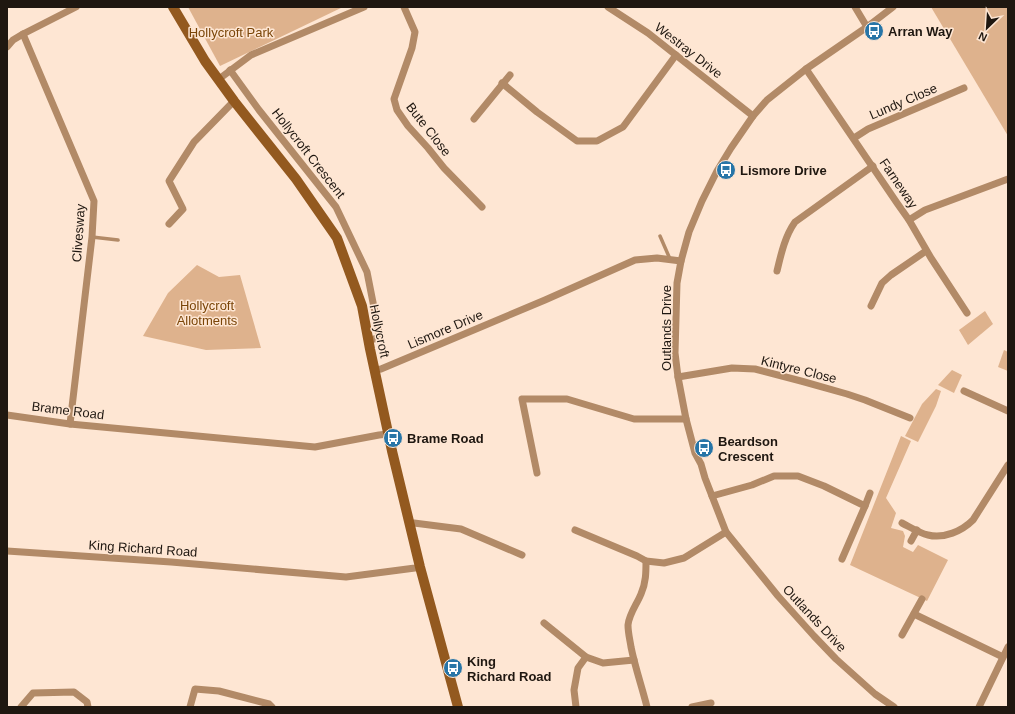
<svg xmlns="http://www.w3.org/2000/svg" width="1015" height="714" viewBox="0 0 1015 714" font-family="Helvetica,sans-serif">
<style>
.green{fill:#deb28d}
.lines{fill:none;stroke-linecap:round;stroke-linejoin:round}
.lane{stroke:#b28a67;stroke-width:3.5}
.street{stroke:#b28a67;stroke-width:7}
.secondary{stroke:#93591f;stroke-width:10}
.labels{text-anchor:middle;stroke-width:3;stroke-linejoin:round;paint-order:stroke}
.poi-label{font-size:13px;font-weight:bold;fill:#1f1710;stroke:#fee6d3;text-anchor:start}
.park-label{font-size:13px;fill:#7a4508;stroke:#fee6d3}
.street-label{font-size:13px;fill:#1f1710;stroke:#fee6d3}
</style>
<rect width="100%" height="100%" fill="#fee6d3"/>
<g class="green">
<path d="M188 7H343L220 66Z"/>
<path d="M931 7H1008V136Z"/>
<path d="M197 265 219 277 240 275 261 348 206 350 143 336 168 293Z"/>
<path d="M985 311 993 324 968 345 959 330Z"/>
<path d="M1004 350 1008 352V371L998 367Z"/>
<path d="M952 370 962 375 954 393 938 385Z"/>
<path d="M936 389 941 391 936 406 918 442 905 436 922 404Z"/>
<path d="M901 436 911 441 886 498 896 513 891 528 903 531 905 536 903 547 913 552 918 545 948 560 927 601 850 565Z"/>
</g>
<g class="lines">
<g class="lane">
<path d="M660 236 670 259"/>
<path d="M92 237 118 240"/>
</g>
<g class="street">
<path d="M404 7 415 32 412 48 394 99 397 110 408 126 428 148 444 168 482 207"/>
<path d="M608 7 648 33 753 116"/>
<path d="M855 7 867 27"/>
<path d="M893 7 867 27 806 69 767 100 753 116 731 148 717 171 702 201 689 232 681 261 677 283 675 353 678 377 686 419 695 453 701 464 705 478 726 532 778 596 814 636 836 659 875 694 894 707"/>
<path d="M23 34 94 201 92 237 70 424"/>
<path d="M7 47 13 40 23 34 76 7"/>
<path d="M806 69 897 203 909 220 931 258 967 313"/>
<path d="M230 70 259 110 336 207 367 272 380 338 368 340"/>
<path d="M219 79 251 55 364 7"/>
<path d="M502 83 537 112 577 141H597L623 127 676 55"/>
<path d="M474 119 510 75"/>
<path d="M854 138 868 129 964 88"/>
<path d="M909 220 925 210 1008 179"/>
<path d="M169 224 183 209 169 181 194 142 234 101"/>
<path d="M777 271C781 254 785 236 795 222L873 166"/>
<path d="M871 306 882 283 891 275 926 251"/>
<path d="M375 370 381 369 545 300 635 260 657 258 681 261"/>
<path d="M678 377 732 368 755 369 801 381 847 394 865 400 910 418"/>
<path d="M964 391 1008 411"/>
<path d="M7 415 70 424 315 447 379 435 388 434"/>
<path d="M537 473 522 399H567L634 419H686"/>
<path d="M712 496 752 485 774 476H798L824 486 865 506 842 559"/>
<path d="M865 506 870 493"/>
<path d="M902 523C910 527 919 533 928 535 944 539 962 531 973 520L1008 465"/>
<path d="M410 525 414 523 461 529 522 555"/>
<path d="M575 530 637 556 646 561 664 563 684 558 726 532"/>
<path d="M911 541 917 530"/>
<path d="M7 551 171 562 346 577 415 568 420 567"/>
<path d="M646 561C646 572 646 583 641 594 637 604 629 614 628 625 628 633 630 640 631 647 635 667 642 687 647 707"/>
<path d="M914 614 1003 657"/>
<path d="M544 623 586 657 603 663 634 660"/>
<path d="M902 635 922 599"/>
<path d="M21 707 33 693 74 692 87 702 88 707"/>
<path d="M190 707 195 689 219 691 269 704 272 707"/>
<path d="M576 707 574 690 578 668 586 657"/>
<path d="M692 707 711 703"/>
<path d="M979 707 1008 647"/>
</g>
<path class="secondary" d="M173 7 205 61 234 101 296 179 337 238 362 306 370 349 392 451 420 567 458 707"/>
</g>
<defs>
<symbol id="bus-disc" viewBox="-11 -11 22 22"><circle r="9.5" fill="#2775a7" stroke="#fee6d3"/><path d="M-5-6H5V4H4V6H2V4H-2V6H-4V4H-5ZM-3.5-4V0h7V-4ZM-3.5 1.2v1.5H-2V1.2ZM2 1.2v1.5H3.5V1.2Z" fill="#fff"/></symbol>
</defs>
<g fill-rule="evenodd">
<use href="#bus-disc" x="863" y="20" width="22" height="22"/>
<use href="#bus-disc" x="715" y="159" width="22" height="22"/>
<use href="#bus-disc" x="382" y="427" width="22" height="22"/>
<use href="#bus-disc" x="693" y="437" width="22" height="22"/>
<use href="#bus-disc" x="442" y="657" width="22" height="22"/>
</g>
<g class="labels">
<g class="poi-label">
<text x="888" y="36">Arran Way</text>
<text x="740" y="175">Lismore Drive</text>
<text x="407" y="443">Brame Road</text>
<text x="718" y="446">Beardson<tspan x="718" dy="15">Crescent</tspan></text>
<text x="467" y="666">King<tspan x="467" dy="15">Richard Road</tspan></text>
</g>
<g class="park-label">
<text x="231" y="37">Hollycroft Park</text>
<text x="207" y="310">Hollycroft<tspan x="207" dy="15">Allotments</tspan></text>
</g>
<g class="street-label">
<text transform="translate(689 50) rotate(38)" y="5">Westray Drive</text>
<text transform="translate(903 101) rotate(-23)" y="5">Lundy Close</text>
<text transform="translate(429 129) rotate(52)" y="5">Bute Close</text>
<text transform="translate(309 153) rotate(52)" y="5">Hollycroft Crescent</text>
<text transform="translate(899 183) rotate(56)" y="5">Farneway</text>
<text transform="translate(78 233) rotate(-86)" y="5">Clivesway</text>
<text transform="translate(666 328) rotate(-90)" y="5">Outlands Drive</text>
<text transform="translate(445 329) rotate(-23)" y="5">Lismore Drive</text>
<text transform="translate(380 331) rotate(78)" y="5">Hollycroft</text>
<text transform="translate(799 369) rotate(14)" y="5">Kintyre Close</text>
<text transform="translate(68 410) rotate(7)" y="5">Brame Road</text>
<text transform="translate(143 548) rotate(4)" y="5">King Richard Road</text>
<text transform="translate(815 618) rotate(47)" y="5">Outlands Drive</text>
</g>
</g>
<rect width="1015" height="714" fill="none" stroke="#1f1710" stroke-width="16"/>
<g transform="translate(987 28) rotate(205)" stroke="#fee6d3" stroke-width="3" paint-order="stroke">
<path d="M0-3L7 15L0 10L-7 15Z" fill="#1f1710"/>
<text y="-6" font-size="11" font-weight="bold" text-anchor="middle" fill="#1f1710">N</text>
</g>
</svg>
